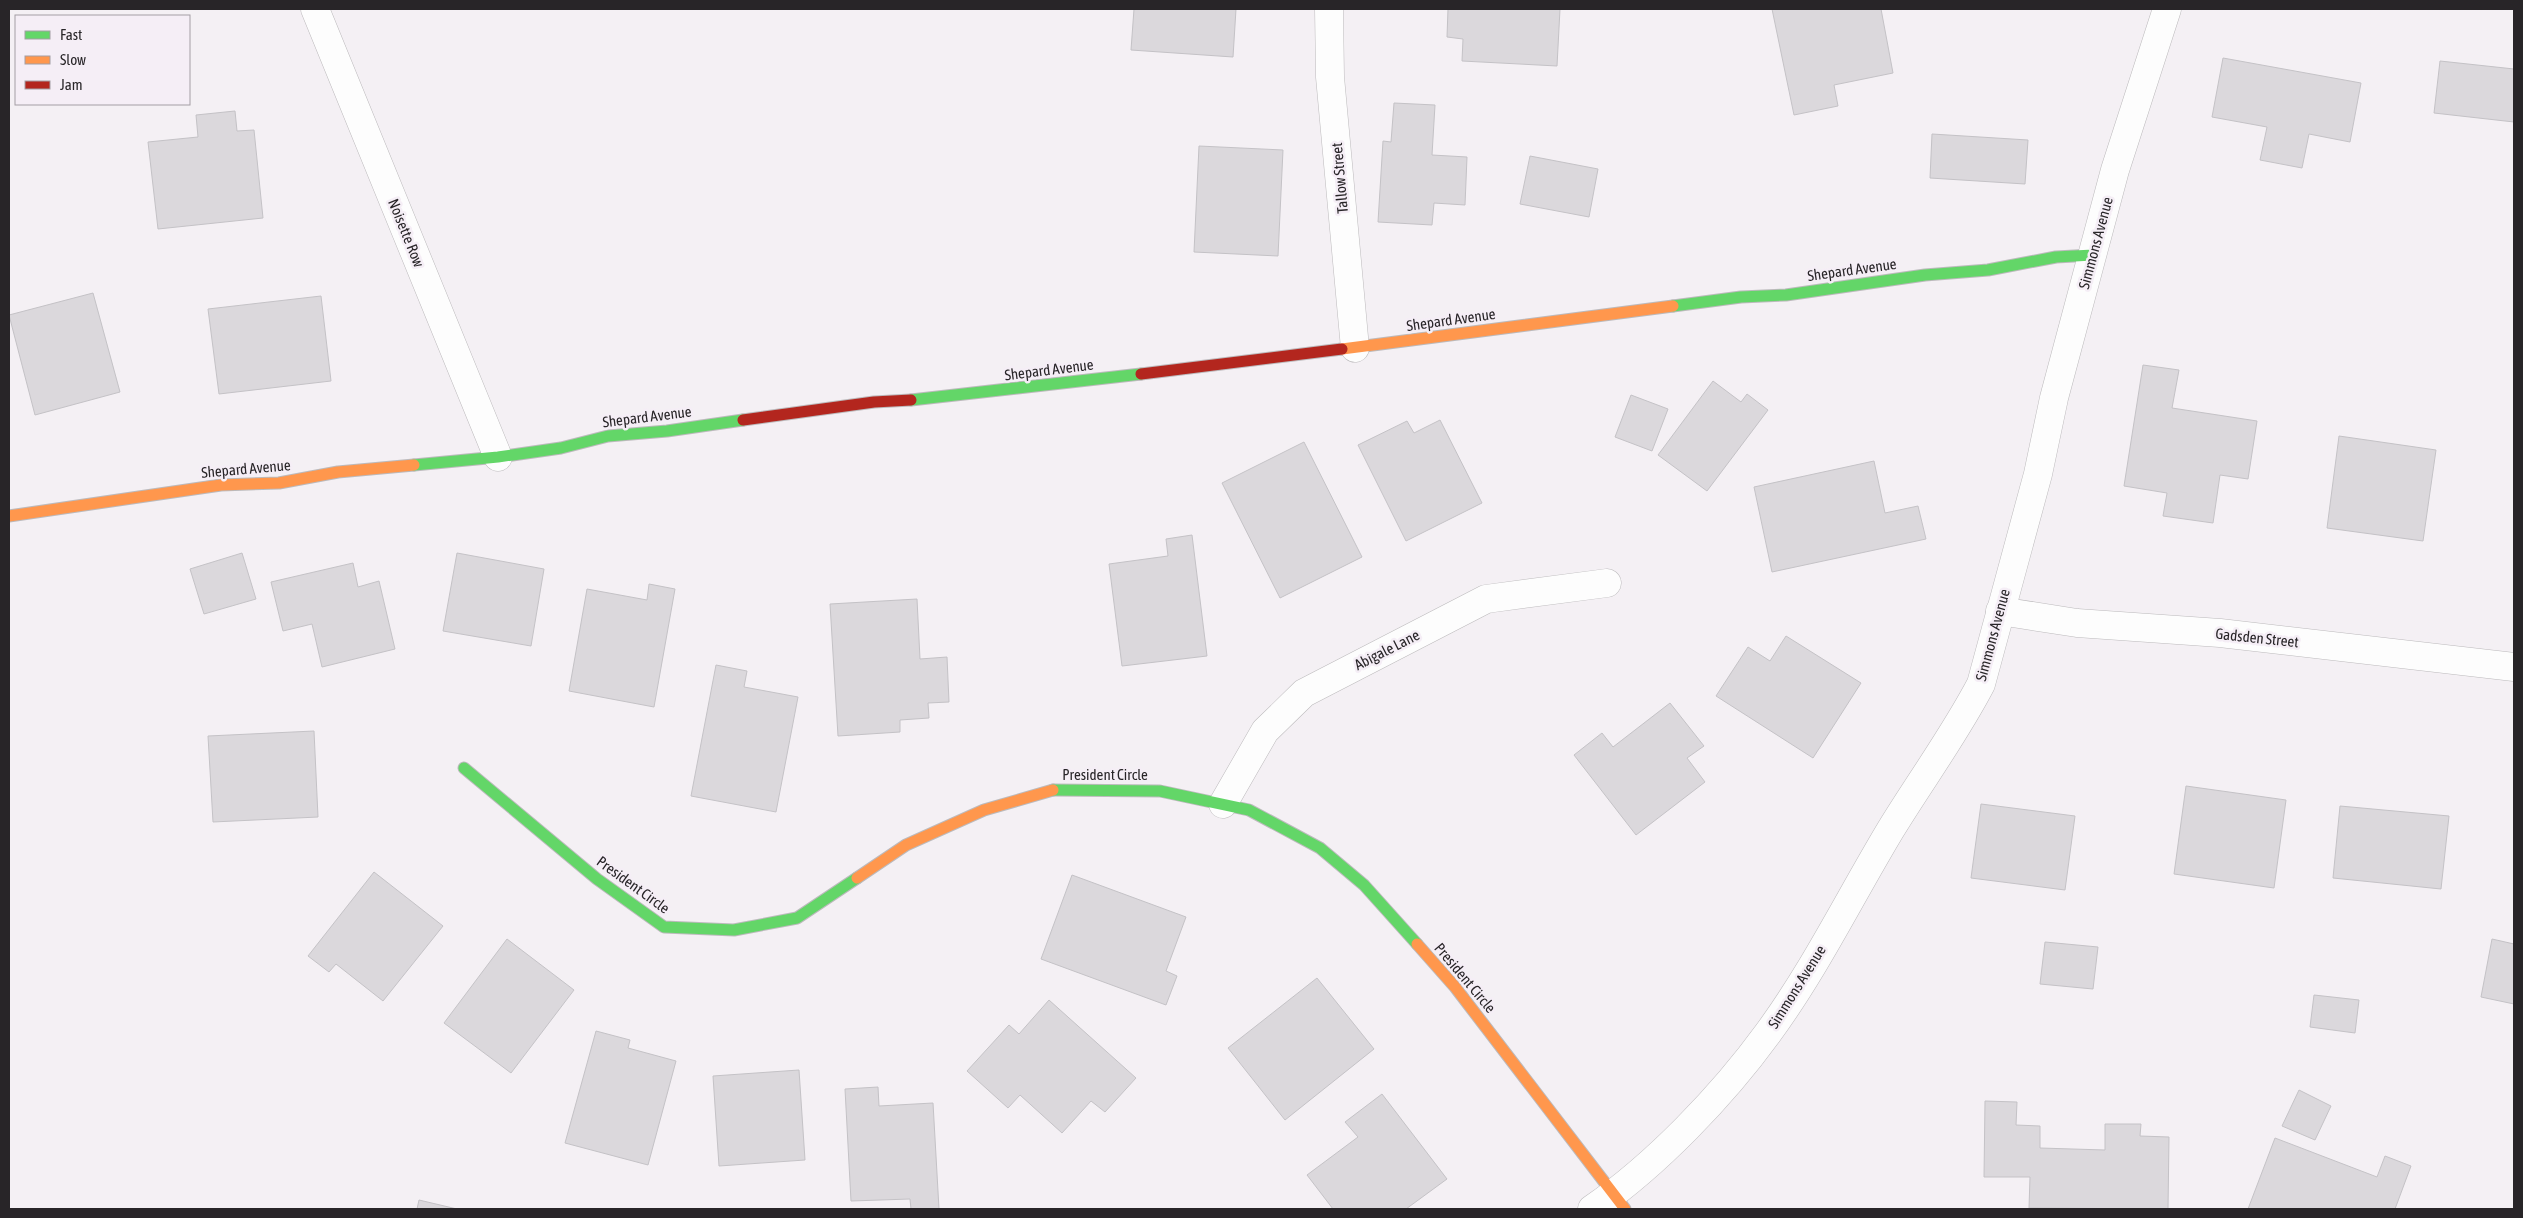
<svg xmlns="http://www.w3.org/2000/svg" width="2523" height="1218" viewBox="0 0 2523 1218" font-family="'Asap Condensed',sans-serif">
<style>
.building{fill:#dbd8dc;stroke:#c4c2c6}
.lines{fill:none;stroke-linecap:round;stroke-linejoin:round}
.street-casing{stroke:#bcbabc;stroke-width:29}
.fast-casing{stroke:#bcbabc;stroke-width:13}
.slow-casing{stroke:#bcbabc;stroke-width:13}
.jam-casing{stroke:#bcbabc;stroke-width:13}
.street{stroke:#fdfdfd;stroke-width:28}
.fast{stroke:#63d668;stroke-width:11}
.slow{stroke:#ff974d;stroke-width:11}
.jam{stroke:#b3261e;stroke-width:11}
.labels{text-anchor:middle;stroke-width:5;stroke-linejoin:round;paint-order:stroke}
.street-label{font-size:15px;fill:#282528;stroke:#f5eef6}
</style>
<rect width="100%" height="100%" fill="#f4f0f4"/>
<g class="building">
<path d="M1134 9H1236L1233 57 1131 50Z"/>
<path d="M1448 9H1560L1557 66 1462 61 1463 39 1447 37Z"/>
<path d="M1772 9H1881L1893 73 1834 85 1838 106 1794 115Z"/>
<path d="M2223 58 2361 83 2350 142 2309 134 2302 168 2260 160 2267 127 2212 117Z"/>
<path d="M2440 61 2514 69V122L2434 113Z"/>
<path d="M1394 103 1435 105 1432 155 1467 157 1465 205 1434 203 1432 225 1378 222 1383 141 1391 142Z"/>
<path d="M235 111 237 131 254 130 263 218 158 229 148 142 198 137 196 115Z"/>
<path d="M1932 134 2028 140 2025 184 1930 178Z"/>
<path d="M1199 146 1283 150 1278 256 1194 252Z"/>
<path d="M1530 156 1598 169 1589 217 1520 204Z"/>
<path d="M93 293 120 392 35 415 9 315Z"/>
<path d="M321 296 331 381 219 394 208 309Z"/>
<path d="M2143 365 2179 370 2172 408 2257 421 2248 479 2220 475 2213 523 2163 516 2167 493 2124 486Z"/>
<path d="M1713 381 1741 402 1747 394 1768 410 1707 491 1658 455Z"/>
<path d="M1631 395 1668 409 1652 451 1615 437Z"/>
<path d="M1440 420 1482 503 1406 541 1358 445 1407 421 1414 433Z"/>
<path d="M2339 436 2436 450 2423 541 2327 528Z"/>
<path d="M1304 442 1362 557 1280 598 1222 483Z"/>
<path d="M1874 461 1885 513 1918 506 1926 539 1772 572 1754 487Z"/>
<path d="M1192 535 1207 656 1122 666 1109 564 1168 556 1166 539Z"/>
<path d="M242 553 256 599 204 614 190 569Z"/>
<path d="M457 553 544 569 531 646 443 631Z"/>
<path d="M353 563 358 587 379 581 395 649 322 667 312 624 283 631 271 582Z"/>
<path d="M649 584 675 589 654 707 569 691 587 589 647 600Z"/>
<path d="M917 599 920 659 947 657 949 702 928 703 929 718 900 720V732L838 736 830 604Z"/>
<path d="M1786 636 1861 683 1813 758 1716 696 1748 647 1770 661Z"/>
<path d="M716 665 747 671 744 687 798 697 776 812 691 796Z"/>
<path d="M1670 703 1704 746 1687 758 1705 782 1636 835 1574 755 1602 733 1613 747Z"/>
<path d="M314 731 318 817 213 822 208 736Z"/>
<path d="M2186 786 2286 800 2274 888 2174 874Z"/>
<path d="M1981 804 2075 816 2065 890 1971 878Z"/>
<path d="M2340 806 2449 816 2441 889 2333 878Z"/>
<path d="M374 872 443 926 383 1001 336 964 329 972 308 956Z"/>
<path d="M1072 875 1186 917 1166 971 1177 976 1166 1005 1041 959Z"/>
<path d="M507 939 574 990 511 1073 444 1023Z"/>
<path d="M2492 939 2514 944V1004L2481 997Z"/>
<path d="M2045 942 2098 947 2093 989 2040 984Z"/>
<path d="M1317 978 1374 1049 1285 1120 1228 1048Z"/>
<path d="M2314 995 2359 1000 2355 1033 2310 1027Z"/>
<path d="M1049 1000 1136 1078 1105 1112 1091 1101 1062 1133 1020 1095 1008 1108 967 1071 1009 1025 1019 1034Z"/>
<path d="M596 1031 630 1040 628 1048 676 1061 648 1165 565 1143Z"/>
<path d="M799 1070 805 1160 719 1166 713 1076Z"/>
<path d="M878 1087 879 1106 933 1103 939 1209H911L910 1199 851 1201 845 1089Z"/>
<path d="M2299 1090 2331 1106 2315 1140 2282 1126Z"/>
<path d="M1382 1094 1447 1179 1406 1209H1333L1307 1175 1358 1137 1345 1122Z"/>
<path d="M1985 1101 2017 1102 2016 1125 2040 1126V1148L2105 1150V1124H2141L2140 1136 2169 1137 2168 1209 2029 1208 2030 1177H1984Z"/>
<path d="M2275 1138 2377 1177 2385 1156 2411 1166 2395 1209H2248Z"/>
<path d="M419 1200 457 1209H417Z"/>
</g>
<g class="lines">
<defs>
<g id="street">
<path d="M315 9 498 457"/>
<path d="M1329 9 1330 77 1355 348"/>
<path d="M2000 611 2077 623 2220 633 2514 667"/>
<path d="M1223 804 1265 731 1304 693 1486 599 1607 583"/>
<path d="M1592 1209C1655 1166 1723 1095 1768 1033 1815 969 1850 897 1891 829 1921 780 1955 734 1981 684L2038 474 2054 398 2115 170 2167 9"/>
</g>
<g id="fast">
<path d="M1673 306 1741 297 1786 295 1925 275 1988 270 2056 257 2093 255"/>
<path d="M911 400 1141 374"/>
<path d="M414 465 498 457 561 448 608 436 667 431 743 420"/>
<path d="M464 768 597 879 664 927 734 930 797 918 857 878"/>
<path d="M1053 790 1160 791 1249 810 1320 848 1364 885 1417 944"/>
</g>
<g id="slow">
<path d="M1342 349 1673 306"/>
<path d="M9 516 221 485 279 483 338 472 414 465"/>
<path d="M857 878 906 845 984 810 1053 790"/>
<path d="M1417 944 1455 987 1625 1209"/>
</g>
<g id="jam">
<path d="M1141 374 1342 349"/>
<path d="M743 420 874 402 911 400"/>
</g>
</defs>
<use href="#street" class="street-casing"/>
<use href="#fast" class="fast-casing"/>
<use href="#slow" class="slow-casing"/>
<use href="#jam" class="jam-casing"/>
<use href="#street" class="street"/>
<use href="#fast" class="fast"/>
<use href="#slow" class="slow"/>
<use href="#jam" class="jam"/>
</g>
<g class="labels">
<g class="street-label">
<text transform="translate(1340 178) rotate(-95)" y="5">Tallow Street</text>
<text transform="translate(406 233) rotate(68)" y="5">Noisette Row</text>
<text transform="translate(2096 243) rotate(-75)" y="5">Simmons Avenue</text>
<text transform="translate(1852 270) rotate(-8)" y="5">Shepard Avenue</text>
<text transform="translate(1451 320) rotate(-8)" y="5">Shepard Avenue</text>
<text transform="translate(1049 370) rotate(-7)" y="5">Shepard Avenue</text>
<text transform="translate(647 417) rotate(-7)" y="5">Shepard Avenue</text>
<text transform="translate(246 469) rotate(-5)" y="5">Shepard Avenue</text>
<text transform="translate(1993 635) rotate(-75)" y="5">Simmons Avenue</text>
<text transform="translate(2257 638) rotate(6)" y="5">Gadsden Street</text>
<text transform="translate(1387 650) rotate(-27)" y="5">Abigale Lane</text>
<text x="1105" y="780">President Circle</text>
<text transform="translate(633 885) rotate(36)" y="5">President Circle</text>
<text transform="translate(1465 978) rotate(50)" y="5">President Circle</text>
<text transform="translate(1797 987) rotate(-58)" y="5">Simmons Avenue</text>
</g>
</g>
<rect width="2523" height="1218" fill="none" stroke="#282528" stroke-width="20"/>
<rect x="15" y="15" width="175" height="90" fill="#f5eef6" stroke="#a39ea4"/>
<rect x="25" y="31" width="25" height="8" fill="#63d668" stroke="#a39ea4"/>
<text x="60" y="40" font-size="15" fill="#282528">Fast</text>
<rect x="25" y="56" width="25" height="8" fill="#ff974d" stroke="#a39ea4"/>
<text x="60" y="65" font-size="15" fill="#282528">Slow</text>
<rect x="25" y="81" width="25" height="8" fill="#b3261e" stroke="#a39ea4"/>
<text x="60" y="90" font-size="15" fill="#282528">Jam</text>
</svg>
